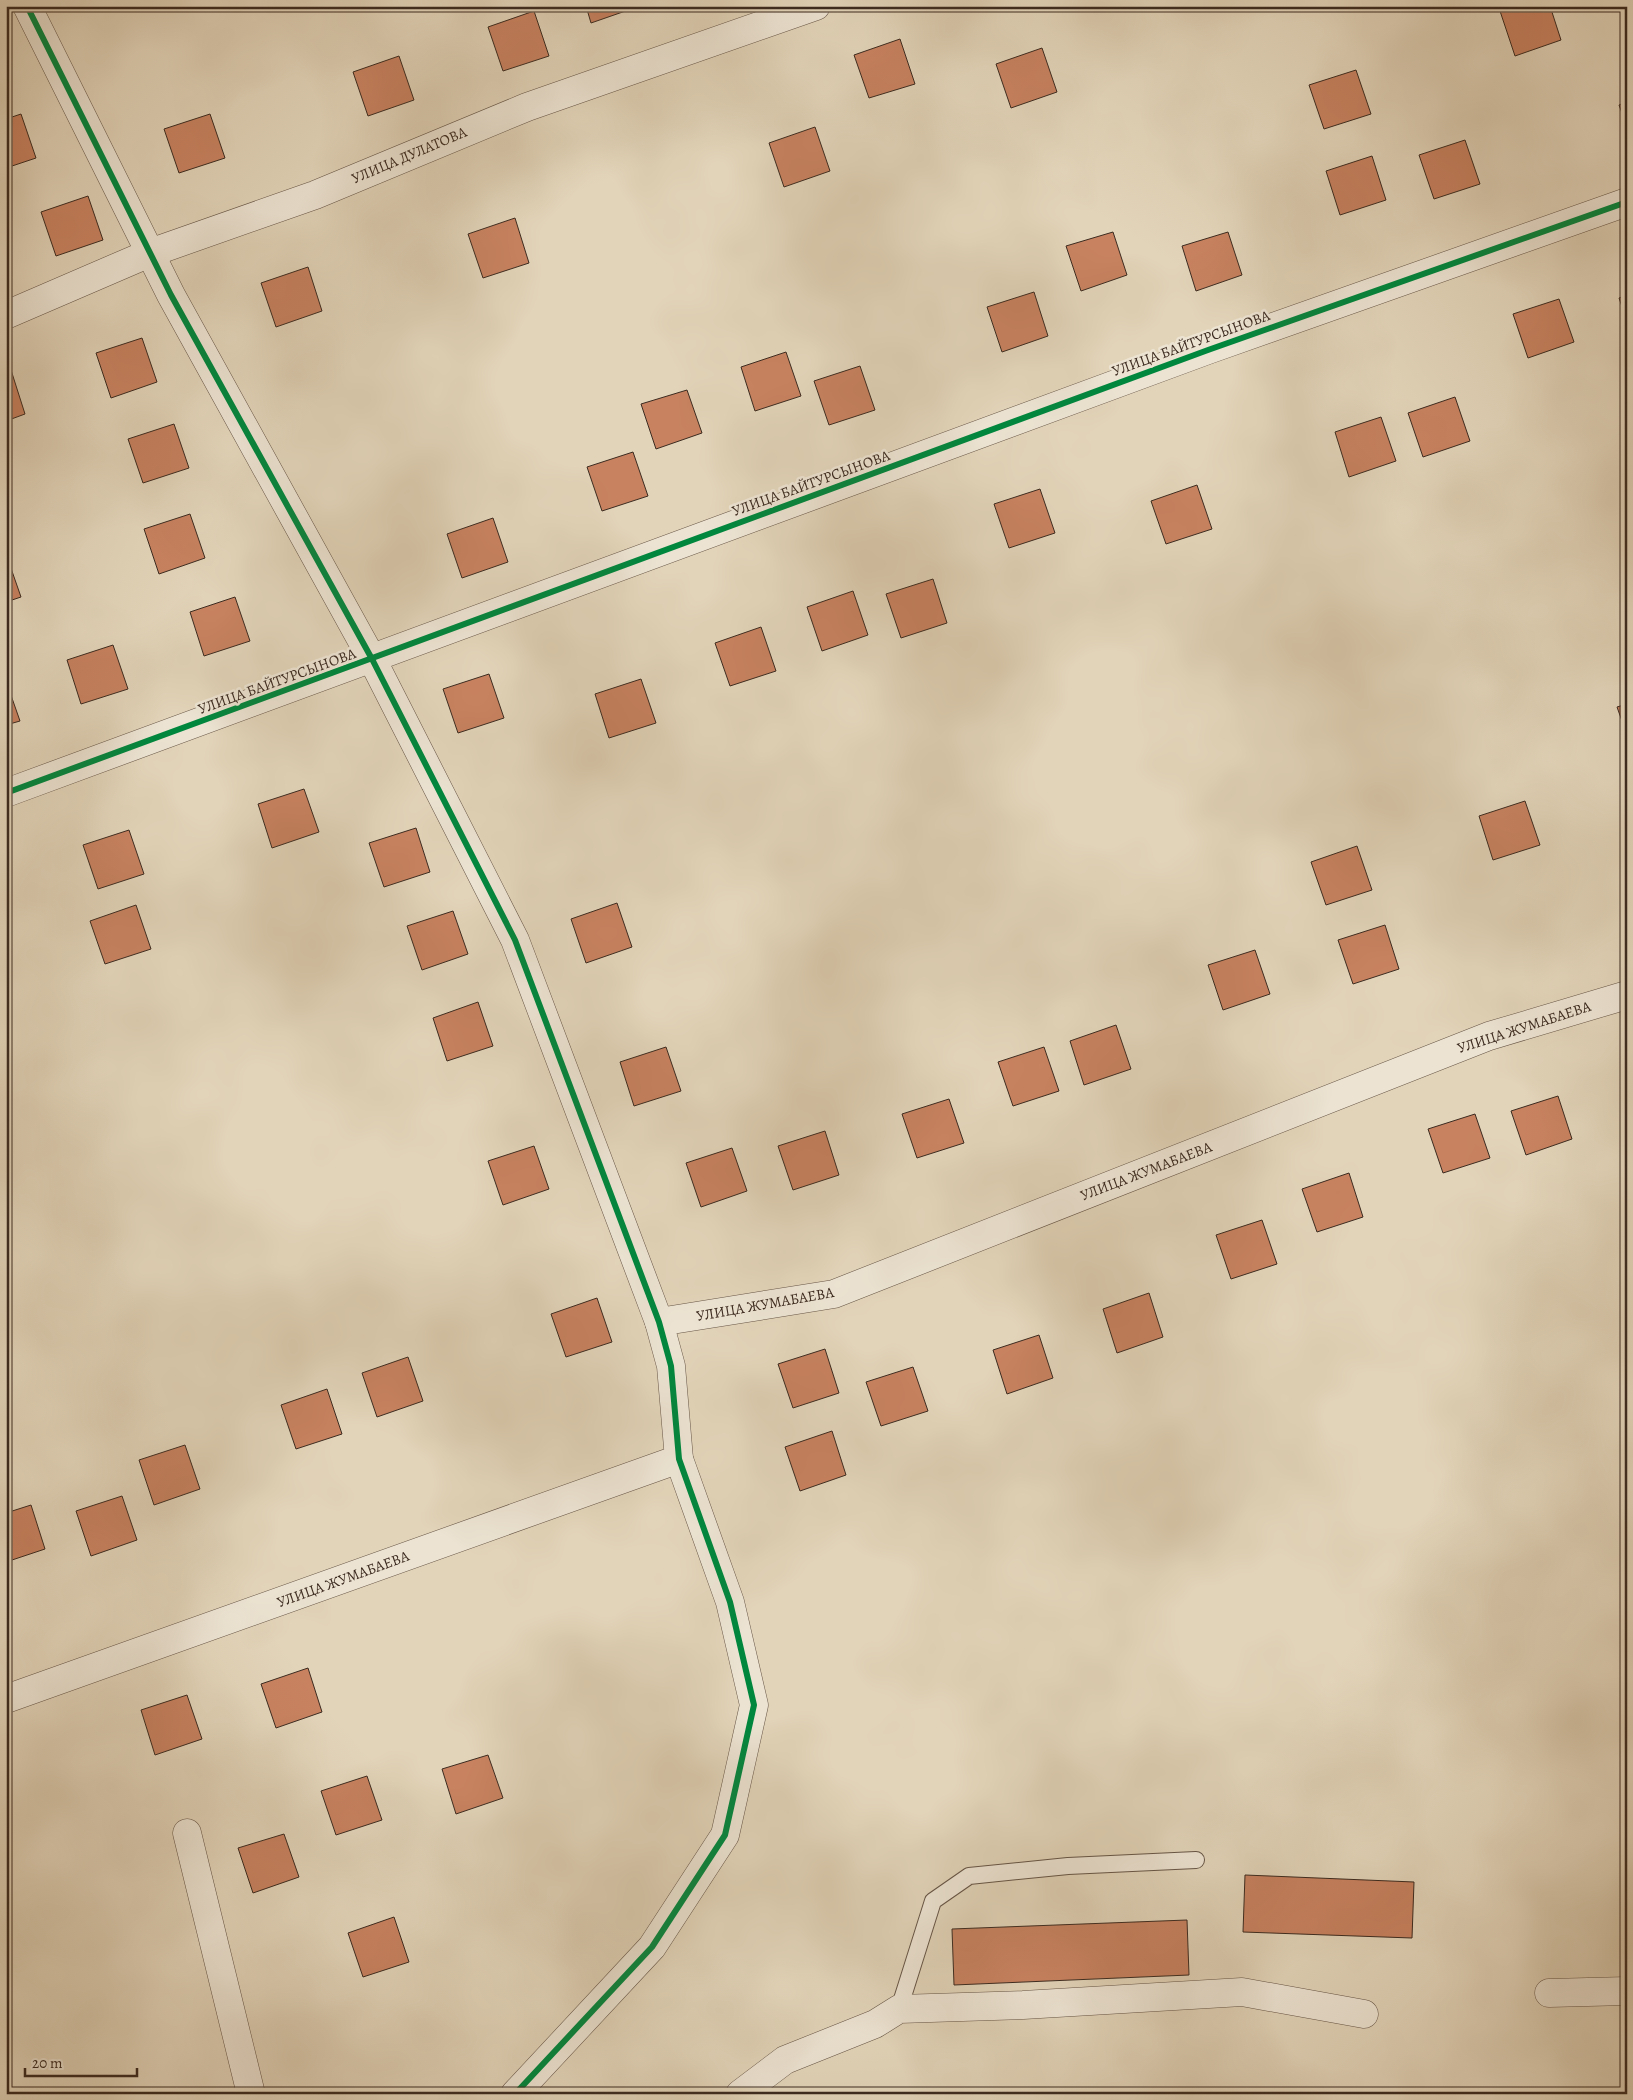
<svg xmlns="http://www.w3.org/2000/svg" width="1633" height="2100" viewBox="0 0 1633 2100" font-family="Alegreya,serif">
<style>
.building{fill:#c88260;stroke:#3c2b20}
.lines{fill:none;stroke-linecap:round;stroke-linejoin:round}
.lane-casing{stroke:#665546;stroke-width:18}
.street-casing{stroke:#665546;stroke-width:29}
.lane{stroke:#ece3d2;stroke-width:16}
.street{stroke:#ece3d2;stroke-width:28}
.cycleway-casing{stroke:#ece3d2;stroke-width:9}
.cycleway{stroke:#00873e;stroke-width:6}
.labels{text-anchor:middle;stroke-width:5;stroke-linejoin:round;paint-order:stroke}
.street-label{font-size:15px;fill:#3c2b20;stroke:#ece3d2}
</style>
<rect width="100%" height="100%" fill="#e2d4b9"/>
<filter id="stains"><feTurbulence type="fractalNoise" baseFrequency=".004" numOctaves="4"/><feColorMatrix values="0 0 0 0 .2 0 0 0 0 .09 0 0 0 0 .02 0 0 0 .5 -.17"/></filter>
<radialGradient id="worn" r=".72"><stop offset=".6" stop-color="#630" stop-opacity="0"/><stop offset="1" stop-color="#630" stop-opacity=".3"/></radialGradient>
<g class="building">
<path d="M586 6H637V7L591 23Z"/>
<path d="M1516 6H1550L1561 40 1515 56 1500 11Z"/>
<path d="M534 11 549 56 503 71 488 27Z"/>
<path d="M900 39 915 84 869 98 854 55Z"/>
<path d="M1042 48 1057 92 1011 108 996 64Z"/>
<path d="M399 56 414 100 368 116 353 72Z"/>
<path d="M1356 70 1371 114 1324 129 1309 85Z"/>
<path d="M1627 102V127L1619 105Z"/>
<path d="M21 114 36 158 6 168V119Z"/>
<path d="M210 114 225 158 179 173 164 129Z"/>
<path d="M815 127 830 171 784 187 769 143Z"/>
<path d="M1465 140 1480 184 1434 199 1419 155Z"/>
<path d="M1372 156 1386 200 1340 215 1326 171Z"/>
<path d="M88 196 103 240 56 256 41 212Z"/>
<path d="M515 218 529 263 483 278 468 234Z"/>
<path d="M1113 232 1127 275 1081 291 1066 246Z"/>
<path d="M1228 232 1242 275 1196 291 1182 246Z"/>
<path d="M308 267 322 311 276 327 261 283Z"/>
<path d="M1034 292 1048 336 1002 352 987 307Z"/>
<path d="M1627 295V321L1619 298Z"/>
<path d="M1559 299 1574 342 1528 358 1513 314Z"/>
<path d="M142 338 157 382 111 398 96 353Z"/>
<path d="M786 352 801 396 755 411 741 367Z"/>
<path d="M860 366 875 410 829 425 814 381Z"/>
<path d="M11 370 25 414 6 421V372Z"/>
<path d="M687 390 702 433 656 449 641 404Z"/>
<path d="M1455 397 1470 441 1423 457 1408 413Z"/>
<path d="M1381 417 1396 461 1349 477 1335 432Z"/>
<path d="M174 424 189 468 143 483 128 439Z"/>
<path d="M633 452 648 496 602 511 587 467Z"/>
<path d="M1197 485 1212 529 1166 544 1151 501Z"/>
<path d="M1040 489 1055 533 1009 548 994 504Z"/>
<path d="M190 514 205 558 159 574 144 529Z"/>
<path d="M493 518 508 562 462 578 447 534Z"/>
<path d="M6 554 21 597 6 602Z"/>
<path d="M933 579 947 623 901 638 886 594Z"/>
<path d="M853 591 868 635 822 651 807 607Z"/>
<path d="M235 597 250 641 204 656 190 612Z"/>
<path d="M761 627 776 671 730 686 715 643Z"/>
<path d="M113 645 128 689 81 704 67 660Z"/>
<path d="M489 674 504 718 458 733 443 689Z"/>
<path d="M641 679 656 723 609 738 595 694Z"/>
<path d="M6 681 20 721 6 725Z"/>
<path d="M1627 704V735L1617 707Z"/>
<path d="M304 789 319 832 272 848 258 804Z"/>
<path d="M1525 801 1540 845 1493 860 1479 816Z"/>
<path d="M416 828 430 872 384 887 369 843Z"/>
<path d="M129 830 144 874 98 889 83 845Z"/>
<path d="M1357 846 1372 890 1326 905 1311 862Z"/>
<path d="M617 903 632 947 586 963 571 919Z"/>
<path d="M136 905 151 949 105 964 90 921Z"/>
<path d="M453 911 468 954 422 970 407 926Z"/>
<path d="M1385 925 1399 969 1353 984 1338 940Z"/>
<path d="M1255 950 1270 994 1223 1010 1208 965Z"/>
<path d="M478 1002 493 1046 447 1061 433 1018Z"/>
<path d="M1116 1025 1131 1069 1084 1085 1070 1041Z"/>
<path d="M666 1047 681 1091 634 1106 620 1062Z"/>
<path d="M1044 1047 1059 1091 1013 1106 998 1062Z"/>
<path d="M1558 1096 1572 1139 1526 1155 1511 1111Z"/>
<path d="M949 1099 964 1143 917 1158 902 1114Z"/>
<path d="M1475 1114 1490 1158 1443 1173 1428 1129Z"/>
<path d="M825 1131 839 1175 793 1190 778 1146Z"/>
<path d="M534 1146 549 1189 503 1205 488 1161Z"/>
<path d="M732 1148 747 1191 701 1207 686 1163Z"/>
<path d="M1349 1173 1363 1217 1317 1232 1302 1189Z"/>
<path d="M1262 1220 1277 1264 1231 1279 1216 1235Z"/>
<path d="M1149 1293 1163 1337 1117 1353 1103 1309Z"/>
<path d="M597 1298 612 1342 566 1357 551 1314Z"/>
<path d="M1039 1335 1053 1378 1007 1394 993 1350Z"/>
<path d="M825 1349 839 1393 793 1408 778 1364Z"/>
<path d="M408 1357 423 1401 377 1417 362 1373Z"/>
<path d="M913 1367 928 1411 881 1426 866 1382Z"/>
<path d="M327 1389 342 1434 296 1449 281 1405Z"/>
<path d="M832 1431 846 1475 800 1491 785 1447Z"/>
<path d="M185 1445 200 1489 154 1505 139 1460Z"/>
<path d="M122 1496 137 1540 91 1556 76 1511Z"/>
<path d="M31 1505 45 1549 6 1562V1513Z"/>
<path d="M308 1668 322 1712 276 1728 261 1684Z"/>
<path d="M187 1695 202 1739 155 1755 141 1710Z"/>
<path d="M488 1755 503 1798 456 1814 442 1769Z"/>
<path d="M367 1776 382 1820 336 1835 321 1791Z"/>
<path d="M284 1834 299 1877 253 1893 238 1848Z"/>
<path d="M1245 1875 1414 1882 1412 1938 1243 1932Z"/>
<path d="M394 1917 409 1962 363 1977 348 1933Z"/>
<path d="M1187 1920 1189 1975 954 1985 952 1929Z"/>
</g>
<g class="lines">
<defs>
<path id="lane" d="M899 2009 933 1901 969 1876 1068 1866 1196 1860"/>
<g id="street">
<path d="M27 6 171 295 372 659 515 940 659 1322 671 1366 679 1459 730 1602 754 1705 725 1835 652 1947 515 2094"/>
<path d="M6 315 150 253 315 195 527 107 816 6"/>
<path d="M6 793 1208 350 1627 202"/>
<path d="M659 1322 834 1294 1489 1036 1627 995"/>
<path d="M6 1699 679 1459"/>
<path d="M187 1833 251 2094"/>
<path d="M1549 1993 1627 1991"/>
<path d="M740 2094 785 2060 875 2024 899 2009 1023 2005 1242 1992 1364 2014"/>
</g>
</defs>
<use href="#lane" class="lane-casing"/>
<use href="#street" class="street-casing"/>
<use href="#lane" class="lane"/>
<use href="#street" class="street"/>
<defs>
<g id="cycleway">
<path d="M27 6 171 295 372 659 515 940 659 1322 671 1366 679 1459 730 1602 754 1705 725 1835 652 1947 515 2094"/>
<path d="M6 793 1208 350 1627 202"/>
</g>
</defs>
<use href="#cycleway" class="cycleway-casing"/>
<use href="#cycleway" class="cycleway"/>
</g>
<g class="labels">
<g class="street-label">
<text transform="translate(409 155) rotate(-23)" y="5">УЛИЦА ДУЛАТОВА</text>
<text transform="translate(1191 343) rotate(-20)" y="5">УЛИЦА БАЙТУРСЫНОВА</text>
<text transform="translate(811 483) rotate(-20)" y="5">УЛИЦА БАЙТУРСЫНОВА</text>
<text transform="translate(277 681) rotate(-20)" y="5">УЛИЦА БАЙТУРСЫНОВА</text>
<text transform="translate(1524 1027) rotate(-18)" y="5">УЛИЦА ЖУМАБАЕВА</text>
<text transform="translate(1146 1171) rotate(-21)" y="5">УЛИЦА ЖУМАБАЕВА</text>
<text transform="translate(765 1304) rotate(-10)" y="5">УЛИЦА ЖУМАБАЕВА</text>
<text transform="translate(343 1579) rotate(-20)" y="5">УЛИЦА ЖУМАБАЕВА</text>
</g>
</g>
<rect width="1633" height="2100" fill="none" stroke="#e2d4b9" stroke-width="25"/>
<rect x="8" y="8" width="1618" height="2085" fill="none" stroke="#3c2b20" stroke-width="2.5"/>
<rect x="12" y="12" width="1608" height="2075" fill="none" stroke="#3c2b20"/>
<path d="M25 2068v8h112v-8" fill="none" stroke="#3c2b20" stroke-width="2.5"/>
<text x="32" y="2068" font-size="15" fill="#3c2b20" stroke="#ece3d2" stroke-width="4" paint-order="stroke">20 m</text>
<rect width="100%" height="100%" filter="url(#stains)"/>
<rect width="100%" height="100%" fill="url(#worn)"/>
</svg>
